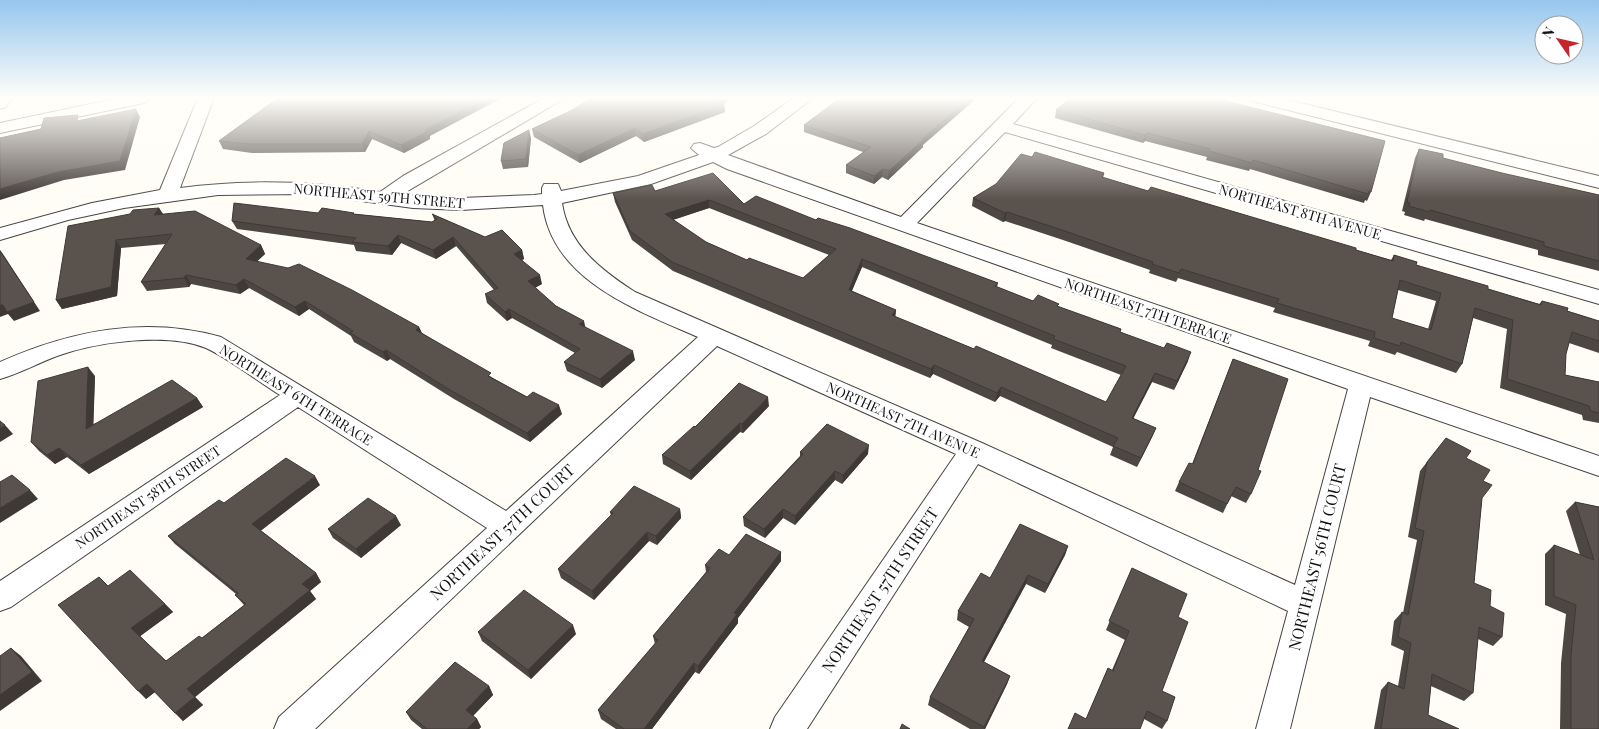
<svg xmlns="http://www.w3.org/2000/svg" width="1599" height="729" viewBox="0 0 1599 729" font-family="'Playfair Display',serif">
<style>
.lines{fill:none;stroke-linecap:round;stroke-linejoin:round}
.minor-casing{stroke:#444;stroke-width:2}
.minor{fill:#fff;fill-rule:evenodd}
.wall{fill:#4d4742;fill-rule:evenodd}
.shaded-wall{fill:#3f3936}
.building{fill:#5a524d;stroke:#3f3936;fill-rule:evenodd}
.labels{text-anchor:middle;stroke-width:5;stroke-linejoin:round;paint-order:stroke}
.street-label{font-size:14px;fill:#111;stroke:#fff}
.near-street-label{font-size:16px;fill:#111;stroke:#fff}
</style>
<rect width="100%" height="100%" fill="#fffdf5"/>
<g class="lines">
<defs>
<g id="minor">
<path d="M0 98H12L6 107 0 109Z"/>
<path d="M119 98H152L144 103 0 133V123Z"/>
<path d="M198 98H214L180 188C247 179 314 181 380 192L403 176 544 98H565L401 195 461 198 534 195 542 194V188L544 184H558L561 191 638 176 699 155 691 148 694 144 700 143 714 148 718 147 754 126 794 98H813L766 134 728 155 901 217 1019 98H1037L1013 124 1599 290V304L1005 132 917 223 1599 456V476L1370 397 1290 729H1256L1288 611 978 464 807 729H770L775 717 956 454 717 346 315 729H274L279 717 487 528 298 407 11 607 0 611V581L280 395C259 382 228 358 206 348 168 332 98 342 60 355 40 362 21 373 0 379V362C72 330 145 316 221 337L506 511 698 337C639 311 552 281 543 205L461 210 413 208 310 194 218 195 124 208 68 220 0 240V228L92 203 160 190ZM713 162 727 169 1348 389 1295 585 982 443 635 292C601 270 568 245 562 203L651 184Z"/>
<path d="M1250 98H1280L1599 176V188L1252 101Z"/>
</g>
</defs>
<use href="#minor" class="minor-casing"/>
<use href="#minor" class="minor"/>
</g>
<g class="wall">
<path d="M278 98 430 136V139L404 153 372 139 365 152 252 153 223 149 219 141Z"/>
<path d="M1071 98 1371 192 1367 201 1365 200 1364 203 1250 169 1249 171 1206 160 1207 157 1145 141 1143 143 1055 118 1056 110Z"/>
<path d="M724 104 725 112 644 142 636 136 580 163 534 137 532 129Z"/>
<path d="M804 125 923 145V147L888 180 882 177 874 184 846 173V165L863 152 804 132Z"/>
<path d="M531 138 528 167 503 169 501 161Z"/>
<path d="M1419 149 1443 158 1502 173 1599 195V271L1538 255V250L1425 219 1424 221 1404 215 1405 212 1402 211 1415 158Z"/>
<path d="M1032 157 1104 173 1103 178 1391 260 1394 255 1416 265 1488 289 1539 304 1542 301 1567 311 1599 321V353L1569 343 1566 354 1565 375 1599 382V423L1583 420 1582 415 1500 388 1507 329 1473 318 1462 364 1456 373 1397 352 1395 355 1368 346 1370 341 1273 312 1275 308 1178 278 1176 282 1149 273 1150 270 1063 240 1005 221 1003 222 972 206 973 198 996 184ZM1398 290 1436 301 1428 329 1392 318Z"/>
<path d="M655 191 744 204 816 220 998 283 997 287 1033 301 1058 307 1121 329 1120 332 1188 361 1174 390 1152 382 1133 418 1156 428 1152 437 1137 467 1110 455 1113 447 1000 396 995 402 933 374 930 378 673 271 632 240 615 202 613 193ZM709 208 829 255 803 278 747 260 706 242 673 220ZM862 267 1052 345 1051 348 1121 375 1106 402 895 317 896 310 852 291Z"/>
<path d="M159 208 163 214 261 245 265 254 257 261 419 327 422 333 493 378 527 397 562 414 530 442 454 399 390 359 387 361 354 342 351 336 309 309 299 316 249 288 240 294 191 284 189 287 147 291 141 282 166 244 121 248 117 296 62 309 56 300 130 214Z"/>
<path d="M318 213 355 214 432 222 435 221 432 214 485 237 522 250 524 259 522 260 542 284 535 288 556 306 585 328 635 360 602 388 567 371 564 362 575 353 512 318 507 321 487 303 485 294 494 290 456 246 436 259 401 243 392 255 356 251 354 245 237 229 232 221Z"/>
<path d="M1233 359 1251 494 1246 503 1231 496 1223 513 1175 491 1179 482 1192 464Z"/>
<path d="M95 376 93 424 197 398 203 407 89 474 67 457 55 464 39 451 31 442Z"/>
<path d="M769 406 743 433 740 432 691 480 663 464 662 455 695 427Z"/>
<path d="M800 452 868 454 842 484 835 480 795 525 783 518 765 538 744 526 743 517 800 456Z"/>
<path d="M1466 458 1483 481 1482 498 1474 583 1490 606 1502 637 1493 646 1478 639 1473 693 1464 701 1431 686 1428 715 1459 729H1374L1381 690 1388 682 1398 686 1404 651 1391 645 1394 621 1402 612 1403 613 1417 540 1408 537 1420 471 1427 462Z"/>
<path d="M320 485 260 530 316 573 321 582 310 591 316 599 195 697 203 705 183 721 155 692 146 699 108 586 165 604 173 612 140 636 166 661 202 638 244 605 235 595 236 594 175 544 168 536 224 503Z"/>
<path d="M1575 502 1599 507V729H1560L1561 663 1566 614 1545 605V554L1554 545 1580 555 1566 511Z"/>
<path d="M680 509 681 518 657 545 649 541 594 600 561 578 558 569 611 516 610 512Z"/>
<path d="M401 525 361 558 333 538 328 529Z"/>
<path d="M1068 546 1065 555 1045 593 1026 584 984 662 1010 676 1007 684 985 729H970L928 705 930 697 969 627 957 620 958 611 990 578Z"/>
<path d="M781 552V561L738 618V623L699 674 695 672 652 729H616L601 719 598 710 655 644 653 636 706 572 705 565 729 555Z"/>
<path d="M1132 568 1178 617 1162 691 1167 721 1162 729 1144 719H1086L1108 668 1112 670 1125 640 1106 630Z"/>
<path d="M478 632 576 634 531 679 482 641Z"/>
<path d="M489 686 493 695 473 716 477 719 481 727 479 729H422L411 720 406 712Z"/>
</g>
<g class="shaded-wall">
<path d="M485 98H502L430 136V139L404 153 401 145 425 130Z"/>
<path d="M720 98H733L722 105 724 104 725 112 644 142 643 134Z"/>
<path d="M969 98H977L923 145V147L888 180 889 171 922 139Z"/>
<path d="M136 109 140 117 125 170 64 180 0 200V189Z"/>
<path d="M635 128 636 136 580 163 578 155Z"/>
<path d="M529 130 531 138 528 167 526 159Z"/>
<path d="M369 131 372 139 365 152 362 144Z"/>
<path d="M1147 133 1145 141 1143 143 1145 135Z"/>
<path d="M883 169 882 177 874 184V176Z"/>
<path d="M709 200V208L666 222 665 214Z"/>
<path d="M159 208 164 216 154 215Z"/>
<path d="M1007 212 1005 221 1003 222 1005 213Z"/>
<path d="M398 235 401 243 392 255 388 246Z"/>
<path d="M453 237 456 246 436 259 433 250Z"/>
<path d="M116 240 121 248 117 296 62 309 56 300Z"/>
<path d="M261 245 265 254 250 268 246 259Z"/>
<path d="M0 250 3 254 40 311 14 321 8 314 0 317Z"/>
<path d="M522 250 524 259 516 262 514 254Z"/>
<path d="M862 259V267L848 299 849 290Z"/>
<path d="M186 275 191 284 189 287 184 278Z"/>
<path d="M540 275 542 284 530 290 528 281Z"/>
<path d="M244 279 249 288 240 294 236 285Z"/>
<path d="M305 301 309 309 299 316 295 307Z"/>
<path d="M509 309 512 318 507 321 505 312Z"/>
<path d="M896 310 895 319 892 315Z"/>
<path d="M584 321 586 330 579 324Z"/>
<path d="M419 327 423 336 416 330Z"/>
<path d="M386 350 390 359 387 361 383 352Z"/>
<path d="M633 351 635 360 602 388 600 379Z"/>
<path d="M1191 352 1188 361 1174 390 1177 381Z"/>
<path d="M934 365 933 374 930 378 931 369Z"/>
<path d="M88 367 95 376 93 438 86 429Z"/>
<path d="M1155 373 1152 382 1129 427 1132 418Z"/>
<path d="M1001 387 1000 396 995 402 997 393Z"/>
<path d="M768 397 769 406 743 433 742 424Z"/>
<path d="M197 398 203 407 89 474 81 465Z"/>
<path d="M559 405 562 414 530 442 527 433Z"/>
<path d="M740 423V432L691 480 690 471Z"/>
<path d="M5 425 13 434 0 442V428Z"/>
<path d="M1156 428 1152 437 1137 467 1141 458Z"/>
<path d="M869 445 868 454 842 484 843 475Z"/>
<path d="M59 448 67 457 55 464 47 455Z"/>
<path d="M835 471V480L795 525V516Z"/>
<path d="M315 476 320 485 258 533 252 524Z"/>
<path d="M30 490 38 499 0 523V508Z"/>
<path d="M680 509 681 518 657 545 656 536Z"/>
<path d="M783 509V518L765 538 764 529Z"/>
<path d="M396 516 401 525 361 558 356 549Z"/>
<path d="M647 532 649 541 594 600 592 591Z"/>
<path d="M1068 546 1065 555 1045 593 1048 584Z"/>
<path d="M781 552V561L738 618V623L699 674 698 666 734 613Z"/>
<path d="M316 573 321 582 310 591 316 599 195 697 187 689 302 584Z"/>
<path d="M1028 575 1026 584 980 669 982 661Z"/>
<path d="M165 604 173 612 139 637 131 628Z"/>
<path d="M573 625 576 634 531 679 528 670Z"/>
<path d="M11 648 21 656 42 681 0 711V695Z"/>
<path d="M694 663 695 672 652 729H644Z"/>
<path d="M1010 676 1007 684 985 729H984Z"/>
<path d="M147 684 155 692 146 699 138 691Z"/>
<path d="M489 686 493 695 470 719 466 710Z"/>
<path d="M195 697 203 705 183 721 175 713Z"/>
<path d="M477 719 481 727 479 729H467Z"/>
</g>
<g class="building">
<path d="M278 98H485L425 130 428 131 401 145 369 131 362 144H249L219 141Z"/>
<path d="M592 98H720L716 101 724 104 643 134 635 128 578 155 532 129 570 111Z"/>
<path d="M840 98H969L922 139H924L889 171 883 169 874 176 846 165 871 147 804 125Z"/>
<path d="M1071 98H1214L1385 141 1371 192 1369 191 1368 194 1253 160 1252 163 1209 151 1210 149 1147 133 1145 135 1056 110Z"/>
<path d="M136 109 120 161 58 172 0 189V138L41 129 44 118 78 115 77 121Z"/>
<path d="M529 130 526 159 501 161 504 143Z"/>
<path d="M1419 149 1443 154V158L1502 173 1599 195V261L1544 246V242L1430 210 1429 212 1409 206 1410 203 1407 202Z"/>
<path d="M1035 152 1104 173 1102 177 1148 191 1151 187 1356 248V250L1393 261 1394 255 1417 262 1416 265 1488 286V289L1541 305 1542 301 1568 308 1567 311 1599 321V341L1572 332 1566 354 1565 375 1599 382V413L1591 411 1589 406 1507 379 1513 320 1475 308 1462 364 1401 342 1400 346 1374 338 1375 332 1277 303 1279 299 1181 269 1179 273 1152 264 1153 262 1065 231 1007 212 1005 213 973 198 996 184 1021 154 1032 157ZM1400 280 1441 293 1431 330 1392 318Z"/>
<path d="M713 173 744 204 756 196 816 220 818 218 850 228 998 283 995 286 1033 301 1038 295 1059 304 1057 306 1121 329 1120 332 1164 348 1167 343 1191 352 1177 381 1155 373 1132 418 1156 428 1141 458 1113 446 1118 438 1001 387 997 393 934 365 931 369 672 262 630 231 613 193 652 185 655 191ZM709 200 836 249 803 278 749 258 747 260 706 242 665 214ZM862 259 1055 336 1053 339 1126 366 1106 402 976 346 974 349 894 316 892 315 896 310 849 290Z"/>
<path d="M234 203 318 213 322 208 354 213 353 214 432 222 437 219 432 214 485 237 502 230 522 250 514 254 540 275 528 281 556 306 584 321 579 324 633 351 600 379 564 362 580 349 509 309 505 312 485 294 498 288 453 237 433 250 398 235 388 246 352 242 356 238 232 221Z"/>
<path d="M159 208 154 215 195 211 261 245 246 259 288 268 299 264 352 290 419 327 416 330 491 373 488 376 527 397 533 392 559 405 527 433 450 390 386 350 383 352 350 333 353 331 305 301 295 307 244 279 236 285 186 275 184 278 141 282 172 234 116 240 111 287 56 300 68 226 130 214 133 210Z"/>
<path d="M0 251 34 302 7 312 3 305H0Z"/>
<path d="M1233 359 1288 379 1258 470 1261 471 1251 494 1236 487 1227 504 1179 482 1189 463 1193 464Z"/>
<path d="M88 367 86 429 172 380 197 398 81 465 59 448 47 455 31 442 38 381Z"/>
<path d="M739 383 768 397 742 424 740 423 690 471 662 455 694 426 695 427Z"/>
<path d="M0 421 5 425 0 428Z"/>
<path d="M827 424 869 445 843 475 835 471 795 516 783 509 764 529 743 517 803 454 800 452Z"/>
<path d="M1446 438 1471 451 1466 458 1490 470 1483 481 1492 485 1482 498 1474 583 1491 590 1490 606 1504 613 1502 637 1479 627 1473 693 1432 674 1428 715 1459 729H1381L1388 682 1404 689 1411 643 1398 637 1402 612 1408 615 1424 531 1415 528 1427 462Z"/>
<path d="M286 458 315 476 252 524 316 573 302 584 310 590 187 689 195 697 175 713 147 684 138 691 58 605 99 577 108 586 130 570 165 604 131 628 166 661 199 636 202 638 246 604 235 595 238 593 168 536 219 500 224 503Z"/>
<path d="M12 475 30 490 0 508V482Z"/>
<path d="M634 486 680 509 656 536 647 532 592 591 558 569 613 513 610 512Z"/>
<path d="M368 498 396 516 356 549 328 529Z"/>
<path d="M1575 502 1599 507V729H1571V655L1576 605 1554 596V545L1594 560Z"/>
<path d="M1020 524 1068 546 1048 584 1028 575 982 661 1010 676 984 727 930 697 974 619 958 611 981 573 990 578Z"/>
<path d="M746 534 781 552 734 613 737 614 698 666 694 663 644 729H624L598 710 658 640 653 636 710 568 705 565 719 549 729 555Z"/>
<path d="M1132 568 1187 594 1178 617 1188 622 1162 691 1175 697 1167 721 1147 711 1140 729H1068L1075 713 1086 719 1108 668 1113 671 1129 631 1109 621Z"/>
<path d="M524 590 573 625 528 670 478 632Z"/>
<path d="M11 648 32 672 0 695V656Z"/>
<path d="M455 662 489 686 466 710 477 719 467 729H427L406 712Z"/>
<path d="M902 724 910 729H900Z"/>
</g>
<linearGradient id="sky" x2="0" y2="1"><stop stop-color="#95c6ee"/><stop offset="0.49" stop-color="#fffefa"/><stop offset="1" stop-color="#fffefa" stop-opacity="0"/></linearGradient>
<rect width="1599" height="200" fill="url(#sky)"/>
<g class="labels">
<g class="street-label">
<text transform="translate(379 196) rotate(5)" y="5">NORTHEAST 59TH STREET</text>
<text transform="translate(1300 212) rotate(16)" y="5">NORTHEAST 8TH AVENUE</text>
<text transform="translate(1148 311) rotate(19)" y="5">NORTHEAST 7TH TERRACE</text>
<text transform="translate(296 395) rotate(32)" y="5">NORTHEAST 6TH TERRACE</text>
<text transform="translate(903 420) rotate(24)" y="5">NORTHEAST 7TH AVENUE</text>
<text transform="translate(148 497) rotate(-34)" y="5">NORTHEAST 58TH STREET</text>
</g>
<g class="near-street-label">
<text transform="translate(502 532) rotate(-43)" y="6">NORTHEAST 57TH COURT</text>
<text transform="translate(1317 557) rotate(-76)" y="6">NORTHEAST 56TH COURT</text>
<text transform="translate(880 590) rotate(-56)" y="6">NORTHEAST 57TH STREET</text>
</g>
</g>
<g transform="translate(1559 40) rotate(304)"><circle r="24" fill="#ffffff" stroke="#a0a0a0"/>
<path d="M0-4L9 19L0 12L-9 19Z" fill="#c4262e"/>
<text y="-8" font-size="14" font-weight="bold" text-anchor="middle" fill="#111111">N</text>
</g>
</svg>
